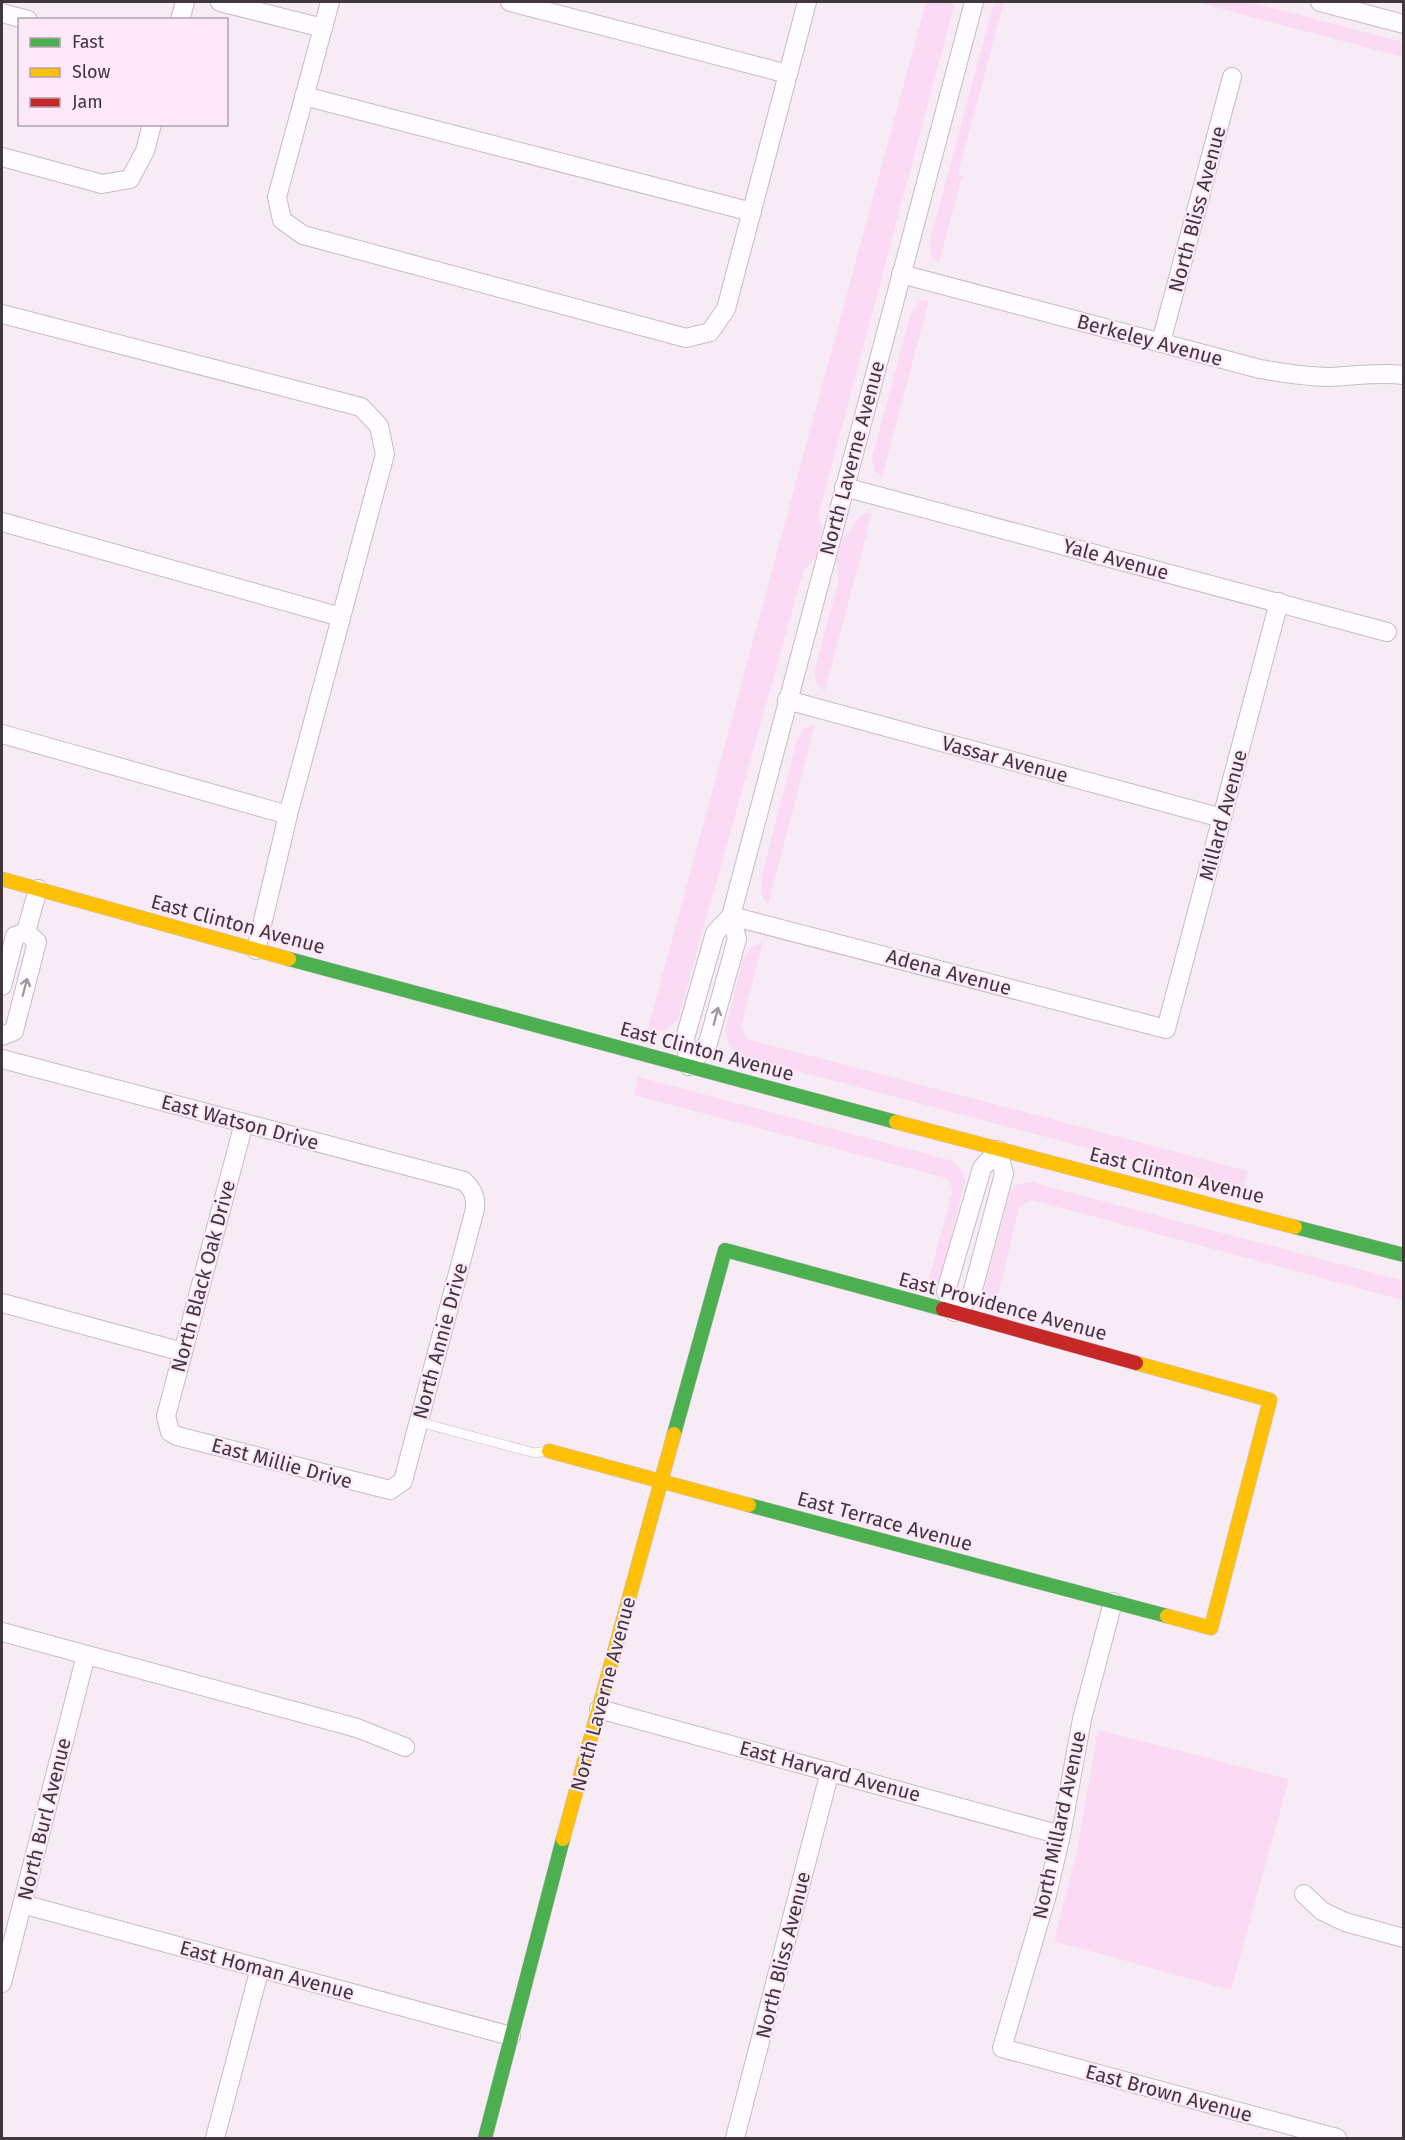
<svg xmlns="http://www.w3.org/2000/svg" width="1405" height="2140" viewBox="0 0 1405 2140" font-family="'Fira Sans',sans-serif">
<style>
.green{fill:#fbdaf3}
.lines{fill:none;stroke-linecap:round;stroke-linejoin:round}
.lane-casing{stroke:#c6bcc4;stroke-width:10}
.street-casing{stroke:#c6bcc4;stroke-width:20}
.fast-casing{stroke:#c6bcc4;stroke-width:15}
.slow-casing{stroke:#c6bcc4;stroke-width:15}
.jam-casing{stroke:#c6bcc4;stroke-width:15}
.lane{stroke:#fefcfe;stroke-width:9}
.street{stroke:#fefcfe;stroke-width:18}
.fast{stroke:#4caf50;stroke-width:14}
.slow{stroke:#ffc107;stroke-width:14}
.jam{stroke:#c62828;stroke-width:14}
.oneway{stroke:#9f999e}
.labels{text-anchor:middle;stroke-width:4.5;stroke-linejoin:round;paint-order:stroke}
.street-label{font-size:20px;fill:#40363d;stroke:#fce8f7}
</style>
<rect width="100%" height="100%" fill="#f7ecf5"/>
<g class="green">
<path d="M926 2H955L818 517 823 528 816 556 803 572 678 1020 664 1031 647 1032Z"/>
<path d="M994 2H1004L958 174 962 176 939 263 931 256 930 241Z"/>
<path d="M1196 2H1249L1403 42V57Z"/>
<path d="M929 300 882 477 875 471 872 458 911 313 920 301Z"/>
<path d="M872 513 825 691 817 685 814 673 839 579 836 562 843 537 851 530 855 522 863 514Z"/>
<path d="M815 725 768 905 761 894 762 875 797 740 805 728Z"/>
<path d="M763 942 741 1027 747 1039 1248 1171 1243 1189 737 1055 729 1046 725 1031 743 959 750 948Z"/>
<path d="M638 1077 953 1161 962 1171 965 1181 940 1280 933 1287 927 1286 953 1189 946 1178 634 1095Z"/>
<path d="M1031 1182 1403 1281V1300L1032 1200 1019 1207 996 1305 985 1300 984 1290 1010 1192 1018 1184Z"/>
<path d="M1098 1730 1289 1779 1231 1990 1054 1941 1077 1851Z"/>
</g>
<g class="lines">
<defs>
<path id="lane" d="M419 1422 535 1453 547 1451"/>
<g id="street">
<path d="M220 2 323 28"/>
<path d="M330 2 277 197 282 220 303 235 686 338 710 332 726 309 807 2"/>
<path d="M510 2 788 74"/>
<path d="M1320 2 1404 24"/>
<path d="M2 13 28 20"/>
<path d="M180 20 185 2"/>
<path d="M304 96 752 212"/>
<path d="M2 157 102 184 130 179 145 151 152 124"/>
<path d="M901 274 1260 369C1283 373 1305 377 1329 377 1354 376 1378 372 1404 375"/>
<path d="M2 314 361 407 379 426 385 454 288 815 256 950"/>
<path d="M1161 342 1232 77"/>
<path d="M844 487 1387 632"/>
<path d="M2 522 341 617"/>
<path d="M787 700 1222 818"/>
<path d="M2 734 288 815"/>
<path d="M731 916 1166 1029 1279 602"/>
<path d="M26 932 38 889"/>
<path d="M2 986 15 936 26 932"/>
<path d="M2 1036 14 1031 37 942 26 932"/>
<path d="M2 1059 464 1181C473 1190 476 1196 475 1209L403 1481 390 1490 177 1436 170 1432 166 1416 244 1123"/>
<path d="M689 1066 708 1043 737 939 731 916 974 2"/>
<path d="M689 1066 685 1038 715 933 731 916"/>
<path d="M998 1150 1004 1174 971 1297 954 1312 946 1291 982 1168Z"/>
<path d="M2 1303 183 1352"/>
<path d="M1113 1602 1082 1719 1061 1835 1047 1895 1002 2048 1337 2138"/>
<path d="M2 1632 357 1728 405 1747"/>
<path d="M599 1709 1061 1835"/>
<path d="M1304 1894 1322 1911 1345 1922 1404 1938"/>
<path d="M22 1904 511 2036"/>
<path d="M2 1983 86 1655"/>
<path d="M215 2138 260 1968"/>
<path d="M735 2138 830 1771"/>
</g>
<g id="fast">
<path d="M289 959 896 1122"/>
<path d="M1295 1227 1404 1255"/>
<path d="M674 1434 725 1250 943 1309"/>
<path d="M749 1505 1167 1616"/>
<path d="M485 2138 563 1839"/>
</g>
<g id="slow">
<path d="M2 879 289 959"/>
<path d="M896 1122 1295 1227"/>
<path d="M1136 1363 1270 1400 1211 1628 1167 1616"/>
<path d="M549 1451 749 1505"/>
<path d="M563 1839 674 1434"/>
</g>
<path id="jam" d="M943 1309 1136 1363"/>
</defs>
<use href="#lane" class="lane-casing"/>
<use href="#street" class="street-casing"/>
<use href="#fast" class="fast-casing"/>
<use href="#slow" class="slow-casing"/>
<use href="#jam" class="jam-casing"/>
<use href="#lane" class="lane"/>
<use href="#street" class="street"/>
<use href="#fast" class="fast"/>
<use href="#slow" class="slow"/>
<use href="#jam" class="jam"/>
</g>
<defs><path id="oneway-shaft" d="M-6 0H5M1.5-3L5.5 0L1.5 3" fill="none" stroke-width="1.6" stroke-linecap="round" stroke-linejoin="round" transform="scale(1.5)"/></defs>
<g class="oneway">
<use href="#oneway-shaft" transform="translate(25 987) rotate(-75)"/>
<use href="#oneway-shaft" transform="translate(716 1016) rotate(-75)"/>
</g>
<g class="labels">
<g class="street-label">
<text transform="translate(1197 209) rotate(-75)" y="7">North Bliss Avenue</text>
<text transform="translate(1150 340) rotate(15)" y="7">Berkeley Avenue</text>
<text transform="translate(852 458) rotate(-75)" y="7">North Laverne Avenue</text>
<text transform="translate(1116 559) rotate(15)" y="7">Yale Avenue</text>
<text transform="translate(1005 759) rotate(15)" y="7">Vassar Avenue</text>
<text transform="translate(1223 815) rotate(-75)" y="7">Millard Avenue</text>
<text transform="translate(238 924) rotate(15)" y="7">East Clinton Avenue</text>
<text transform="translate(949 972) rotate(15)" y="7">Adena Avenue</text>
<text transform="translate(707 1051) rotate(15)" y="7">East Clinton Avenue</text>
<text transform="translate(240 1122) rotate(15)" y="7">East Watson Drive</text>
<text transform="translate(1177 1175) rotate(14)" y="7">East Clinton Avenue</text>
<text transform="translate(203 1276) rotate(-75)" y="7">North Black Oak Drive</text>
<text transform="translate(1003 1306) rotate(15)" y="7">East Providence Avenue</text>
<text transform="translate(440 1341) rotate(-75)" y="7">North Annie Drive</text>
<text transform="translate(282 1463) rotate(15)" y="7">East Millie Drive</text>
<text transform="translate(885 1521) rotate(15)" y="7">East Terrace Avenue</text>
<text transform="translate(603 1694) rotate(-75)" y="7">North Laverne Avenue</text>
<text transform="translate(830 1771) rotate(15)" y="7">East Harvard Avenue</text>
<text transform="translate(44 1819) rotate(-76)" y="7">North Burl Avenue</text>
<text transform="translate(1059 1825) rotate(-78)" y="7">North Millard Avenue</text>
<text transform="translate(783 1955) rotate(-76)" y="7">North Bliss Avenue</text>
<text transform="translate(267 1970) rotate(15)" y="7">East Homan Avenue</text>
<text transform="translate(1169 2093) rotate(15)" y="7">East Brown Avenue</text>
</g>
</g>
<rect width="1405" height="2140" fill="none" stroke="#40363d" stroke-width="6"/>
<rect x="18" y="18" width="210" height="108" fill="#fce8f7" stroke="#b1a1ad" stroke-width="1.5"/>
<rect x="30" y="38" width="30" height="9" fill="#4caf50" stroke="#b1a1ad" stroke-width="1.5"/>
<text x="72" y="48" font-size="18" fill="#40363d">Fast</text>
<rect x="30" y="68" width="30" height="9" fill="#ffc107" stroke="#b1a1ad" stroke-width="1.5"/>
<text x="72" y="78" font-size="18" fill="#40363d">Slow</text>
<rect x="30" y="98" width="30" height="9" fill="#c62828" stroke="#b1a1ad" stroke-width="1.5"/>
<text x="72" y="108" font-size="18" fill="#40363d">Jam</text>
</svg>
